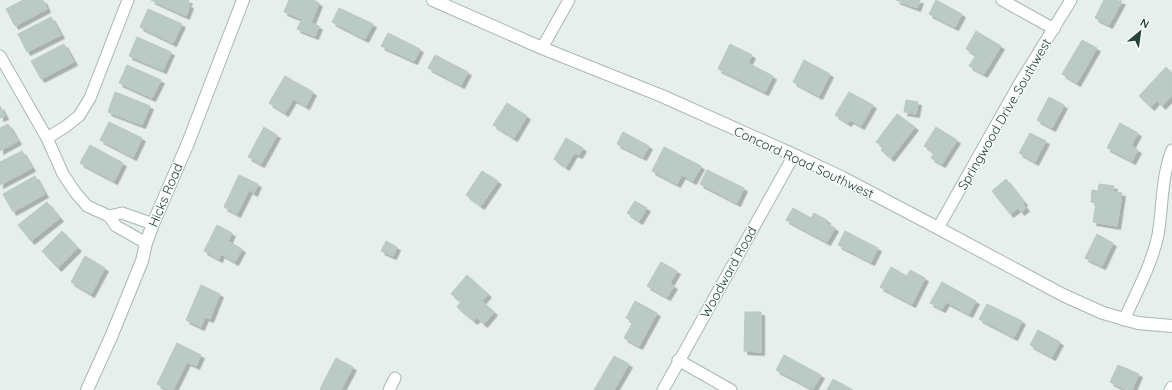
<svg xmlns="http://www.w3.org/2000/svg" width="1172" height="390" viewBox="0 0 1172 390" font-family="Quicksand,sans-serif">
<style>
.building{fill:#bbcac4;stroke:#b8c9c2;filter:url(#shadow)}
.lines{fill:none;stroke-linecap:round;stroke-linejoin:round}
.minor-casing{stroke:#a8b8b2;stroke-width:13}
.tertiary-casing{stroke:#a8b8b2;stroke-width:14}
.minor{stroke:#fff;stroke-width:11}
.tertiary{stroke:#fff;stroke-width:12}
.labels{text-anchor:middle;stroke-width:3;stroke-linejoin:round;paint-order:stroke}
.street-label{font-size:13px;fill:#24423a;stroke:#f7fbf9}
</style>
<defs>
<filter id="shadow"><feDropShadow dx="3.5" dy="3.5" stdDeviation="0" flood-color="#0004"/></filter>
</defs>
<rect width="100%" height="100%" fill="#e6efeb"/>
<g class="building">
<path d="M23 0H43L47 9 15 26 6 9Z"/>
<path d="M151 0H189L187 4 190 5 186 16Z"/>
<path d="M289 0H313L319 3 311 23 319 26 315 36 297 29 302 19 284 12Z"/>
<path d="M896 0H920L917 8Z"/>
<path d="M936 0 962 14 955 27 929 14Z"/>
<path d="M1104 0 1122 1 1109 25 1095 18Z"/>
<path d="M339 8 373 24 365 39 332 22Z"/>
<path d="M148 9 182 24 173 43 140 27Z"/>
<path d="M51 17 61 35 27 52 18 34Z"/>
<path d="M976 31 1001 46 984 74 969 66 976 55 966 49Z"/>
<path d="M388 33 420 49 414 61 381 46Z"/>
<path d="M137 37 171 52 163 70 129 56Z"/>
<path d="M1082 40 1097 48 1077 83 1062 74Z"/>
<path d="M64 44 74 62 41 79 31 61Z"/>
<path d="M730 44 752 55 748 63 773 76 765 92 718 69Z"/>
<path d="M435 55 468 72 461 85 428 68Z"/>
<path d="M804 60 830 74 819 96 793 82Z"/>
<path d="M127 65 161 80 152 98 119 83Z"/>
<path d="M1166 67 1172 73V96L1162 106 1157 100 1151 107 1139 96Z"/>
<path d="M285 76 313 92 306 106 293 99 285 113 269 103Z"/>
<path d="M115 92 150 106 142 125 108 112Z"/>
<path d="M849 92 873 105 861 126 850 120 848 123 835 115Z"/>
<path d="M1049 97 1064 105 1052 128 1037 120Z"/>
<path d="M906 100 918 102 916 114 904 112Z"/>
<path d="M507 103 527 116 514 138 493 125Z"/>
<path d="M0 106 5 116 0 118Z"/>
<path d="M897 114 915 127 891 158 881 150 884 147 876 142Z"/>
<path d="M109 122 142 138 133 157 100 140Z"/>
<path d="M1120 123 1138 133 1131 146 1138 150 1132 161 1107 148Z"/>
<path d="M8 124 18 141 0 151V128Z"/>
<path d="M264 127 277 135 261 164 248 157Z"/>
<path d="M936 127 957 140 942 164 931 158 934 153 924 146Z"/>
<path d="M623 132 649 146 643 157 617 144Z"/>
<path d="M1030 133 1046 141 1035 162 1019 153Z"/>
<path d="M566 138 583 148 579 155 574 153 566 167 554 159Z"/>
<path d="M90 145 123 163 114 181 80 163Z"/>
<path d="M664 147 701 166 693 181 682 175 677 184 652 171Z"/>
<path d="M22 151 32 168 0 185V162Z"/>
<path d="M707 170 744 188 737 203 700 184Z"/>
<path d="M482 171 498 181 481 206 466 195Z"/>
<path d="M239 175 258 184 254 193 249 190 237 214 224 207Z"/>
<path d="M35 176 45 194 13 212 3 194Z"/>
<path d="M1006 179 1024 202 1023 204 1026 208 1021 212 1018 208 1010 214 992 191Z"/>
<path d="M1099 184 1114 186 1113 192 1122 193 1117 226 1093 222 1096 203 1091 202 1092 190 1098 191Z"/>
<path d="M635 201 647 208 639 221 627 213Z"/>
<path d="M47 202 60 218 31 241 18 225Z"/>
<path d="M793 208 811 218 814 213 827 220 826 223 835 228 827 242 786 220Z"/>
<path d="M217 225 232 233 228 241 242 249 235 262 221 254 219 259 204 251Z"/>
<path d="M62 231 78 248 58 268 42 251Z"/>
<path d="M845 231 878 248 871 262 838 245Z"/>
<path d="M1097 234 1113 243 1102 266 1085 258Z"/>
<path d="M386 241 397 247 393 256 381 251Z"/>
<path d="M85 256 105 268 91 294 71 282Z"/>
<path d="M661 262 677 271 670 283 674 286 667 297 647 286Z"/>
<path d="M891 267 907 276 910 270 925 278 912 304 880 287Z"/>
<path d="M467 275 488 294 482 301 494 312 484 324 477 318 474 321 457 307 461 302 451 294Z"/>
<path d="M942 282 976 301 969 314 946 302 942 309 930 303Z"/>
<path d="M201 285 220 294 210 319 205 317 201 327 186 320Z"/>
<path d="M635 301 657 313 639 346 624 338 633 322 626 318Z"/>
<path d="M987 304 1022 321 1014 337 979 319Z"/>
<path d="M745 312H761V352L744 351Z"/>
<path d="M1038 330 1060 342 1052 357 1030 345Z"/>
<path d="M177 343 201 355 196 366 187 362 173 390H169L157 384Z"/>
<path d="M784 355 821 375 813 389 776 370Z"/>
<path d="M614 356 629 364 614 390H594Z"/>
<path d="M336 358 353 367 341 390H322L320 389Z"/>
<path d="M1118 365 1139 374 1132 390H1127L1110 382Z"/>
<path d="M833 379 853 390H827Z"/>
</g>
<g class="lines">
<defs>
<g id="minor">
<path d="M1002 0 1054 29"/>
<path d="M542 48 569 0"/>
<path d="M0 56 47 138 63 174 75 192 87 206 109 216 116 226 146 243"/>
<path d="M47 138 65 127 79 116 90 98 128 0"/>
<path d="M109 216 122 213 153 224"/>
<path d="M938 228 1018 86 1071 0"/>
<path d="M1124 320C1136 293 1152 264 1158 235 1163 206 1161 178 1172 150"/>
<path d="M678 360 731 390"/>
<path d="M389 390 395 378"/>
<path d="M663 390 794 155"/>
<path d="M1170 390 1172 387"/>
</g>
<g id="tertiary">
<path d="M433 0 542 48 662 96 794 155 841 177 938 228 1063 295 1103 313 1138 323 1172 326"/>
<path d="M87 390 111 337 142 261 146 243 153 224 188 143 243 0"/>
</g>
</defs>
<use href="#minor" class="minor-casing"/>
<use href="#tertiary" class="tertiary-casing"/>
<use href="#minor" class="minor"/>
<use href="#tertiary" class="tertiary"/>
</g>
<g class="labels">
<g class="street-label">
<text transform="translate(1004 114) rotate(-60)" y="5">Springwood Drive Southwest</text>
<text transform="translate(804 162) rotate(25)" y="5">Concord Road Southwest</text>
<text transform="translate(165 195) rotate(-67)" y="5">Hicks Road</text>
<text transform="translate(728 272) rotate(-61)" y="5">Woodward Road</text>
</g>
</g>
<g transform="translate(1140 32) rotate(29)" stroke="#f7fbf9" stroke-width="3" paint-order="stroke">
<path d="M0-3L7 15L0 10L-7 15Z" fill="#24423a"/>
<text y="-6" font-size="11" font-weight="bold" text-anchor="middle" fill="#24423a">N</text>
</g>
</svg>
